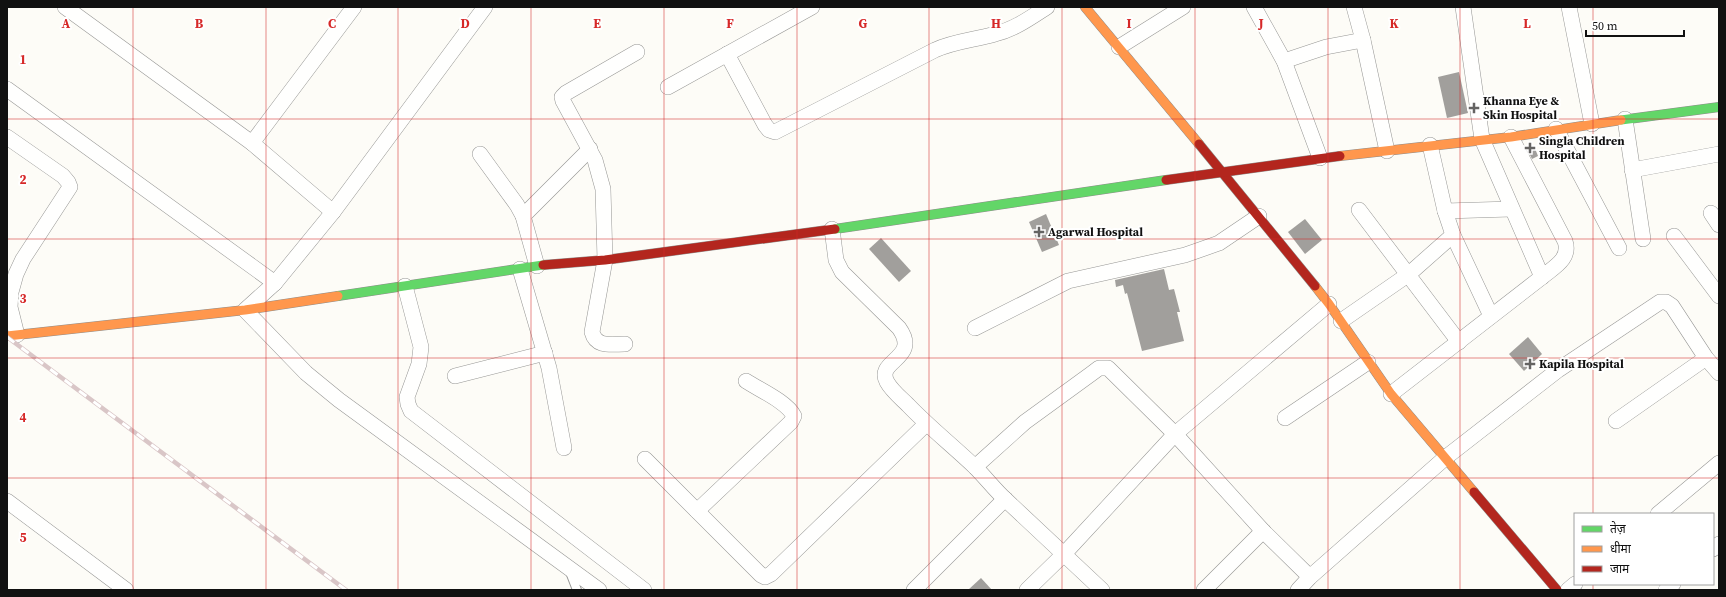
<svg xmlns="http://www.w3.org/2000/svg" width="1726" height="597" viewBox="0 0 1726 597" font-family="'Source Serif 4','Noto Sans Devanagari',serif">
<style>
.building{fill:#a19f9c}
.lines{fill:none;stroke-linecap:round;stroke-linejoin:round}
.lane-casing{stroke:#979795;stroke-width:10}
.street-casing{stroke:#979795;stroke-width:16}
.fast-casing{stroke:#8e8d8b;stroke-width:10}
.slow-casing{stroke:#8e8d8b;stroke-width:10}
.jam-casing{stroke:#8e8d8b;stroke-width:10}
.lane{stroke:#fffffe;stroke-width:8}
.street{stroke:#fffffe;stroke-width:15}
.fast{stroke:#63d668;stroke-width:9}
.slow{stroke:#ff974d;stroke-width:9}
.jam{stroke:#b3261e;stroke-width:9}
.rail-casing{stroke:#d9c6c7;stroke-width:4.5}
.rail{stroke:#fff;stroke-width:3;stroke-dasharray:9;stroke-linecap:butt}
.grid{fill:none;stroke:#d62828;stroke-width:1;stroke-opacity:0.55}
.poi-dot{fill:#646362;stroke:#fff;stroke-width:1.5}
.labels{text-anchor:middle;stroke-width:4;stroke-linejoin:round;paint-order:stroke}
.poi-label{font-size:12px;font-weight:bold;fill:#111;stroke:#fff;text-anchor:start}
.grid-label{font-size:13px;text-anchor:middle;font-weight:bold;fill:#d62828;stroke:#fff;stroke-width:4;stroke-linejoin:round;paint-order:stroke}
</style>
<rect width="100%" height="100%" fill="#fdfcf7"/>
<g class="building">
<path d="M1459 72 1468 113 1447 118 1438 77Z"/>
<path d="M1534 146 1538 156 1532 159 1526 147Z"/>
<path d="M1046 214 1059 245 1042 252 1029 222Z"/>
<path d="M1305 219 1322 240 1305 254 1288 232Z"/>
<path d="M881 238 911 271 899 282 869 249Z"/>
<path d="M1164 269 1169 290 1174 289 1180 312H1177L1184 341 1142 351 1127 293 1125 294 1123 285 1116 287 1115 280Z"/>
<path d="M1528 337 1542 354 1524 371 1509 354Z"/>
<path d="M981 578 992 590H968Z"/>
</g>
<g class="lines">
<defs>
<path id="lane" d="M570 572 577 590"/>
<g id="street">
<path d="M65 7 252 143 333 212"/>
<path d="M485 7 333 212 275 283 245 310 306 373 339 400 599 590"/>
<path d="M1254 7 1284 61 1320 158"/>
<path d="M1354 7 1363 40 1387 151"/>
<path d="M1463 7 1482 139 1542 277"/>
<path d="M1569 7 1592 124"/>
<path d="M1119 47 1183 7"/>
<path d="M727 54 765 125 769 130 775 132 935 50C955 41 975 40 995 34 1015 29 1030 18 1047 7"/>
<path d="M1284 61 1326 47 1363 40"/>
<path d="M668 87 812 7"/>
<path d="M7 89 275 283"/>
<path d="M1625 119 1643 239"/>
<path d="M1556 129 1619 248"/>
<path d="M7 137 63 176 68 182 70 187 23 259 16 274 11 292 10 307 17 335"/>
<path d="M252 143 354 7"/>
<path d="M1430 145 1445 211 1511 209"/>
<path d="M480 154 517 205 523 216 537 266"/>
<path d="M1632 170 1719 154"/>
<path d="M1359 210 1459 342"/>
<path d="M1445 211 1453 235 1491 316"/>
<path d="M1711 213 1719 225"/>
<path d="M523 216 590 149"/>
<path d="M832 229 836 260 842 272 899 328C921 359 875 360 887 382 892 391 901 398 908 405 929 427 953 446 975 467 986 478 995 490 1006 500 1038 530 1070 560 1102 590"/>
<path d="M1674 236 1719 296"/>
<path d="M520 269 549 368 564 448"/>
<path d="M405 286 421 347 419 364 407 397 408 404 411 411 644 590"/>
<path d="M1341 321 1409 274 1453 235"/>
<path d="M975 328 1068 281 1185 255 1205 248 1219 243 1259 216"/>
<path d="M625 344C612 344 596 348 592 332L605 260 603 189 595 160 563 101 562 97 566 93 637 52"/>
<path d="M455 376 545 353"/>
<path d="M1391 394 1542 277C1554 267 1571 259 1565 241L1511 137"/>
<path d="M1285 418 1368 362"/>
<path d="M1616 421 1706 358"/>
<path d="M645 459 761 575 765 577 771 574 926 424"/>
<path d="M975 467 1025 422 1091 374 1099 368H1108L1175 434 1263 531 1310 577"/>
<path d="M7 501 126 590"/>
<path d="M697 511 791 422 794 416C787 402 760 390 746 381"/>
<path d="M1658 514 1719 463"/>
<path d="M1713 549 1719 544"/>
<path d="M914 590 1005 499"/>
<path d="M1027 590 1064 554 1175 434 1329 304"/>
<path d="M1204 590 1263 531"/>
<path d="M1298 590 1310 577 1445 458 1558 370 1660 302H1666L1672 306 1706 358 1719 373"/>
<path d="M1568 590 1575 584"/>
<path d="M1666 590 1673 584"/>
</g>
<g id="fast">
<path d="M1621 120 1719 107"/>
<path d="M835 229 1166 180"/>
<path d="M338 296 543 265"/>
</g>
<g id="slow">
<path d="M1085 7 1199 144"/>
<path d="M1340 156 1511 137 1621 120"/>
<path d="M1315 286 1329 304 1391 394 1474 492"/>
<path d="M7 336 245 310 338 296"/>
</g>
<g id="jam">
<path d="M1199 144 1315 286"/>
<path d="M1166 180 1340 156"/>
<path d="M543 265 605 260 835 229"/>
<path d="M1474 492 1557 590"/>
</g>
</defs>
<use href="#lane" class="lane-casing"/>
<use href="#street" class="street-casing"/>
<use href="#fast" class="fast-casing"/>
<use href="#slow" class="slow-casing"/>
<use href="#jam" class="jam-casing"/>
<use href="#lane" class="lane"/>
<use href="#street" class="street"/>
<use href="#fast" class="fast"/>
<use href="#slow" class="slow"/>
<use href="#jam" class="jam"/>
<defs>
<path id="rail" d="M7 337 346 590"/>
</defs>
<use href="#rail" class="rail-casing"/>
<use href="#rail" class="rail"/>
</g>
<path class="grid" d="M133 7V590M266 7V590M398 7V590M531 7V590M664 7V590M797 7V590M929 7V590M1062 7V590M1195 7V590M1328 7V590M1460 7V590M1593 7V514M7 119H1719M7 239H1719M7 358H1719M7 478H1719M1593 584V590"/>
<g class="poi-dot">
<path d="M1472 102h4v4h4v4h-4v4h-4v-4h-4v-4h4z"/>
<path d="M1528 142h4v4h4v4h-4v4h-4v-4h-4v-4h4z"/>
<path d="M1037 226h4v4h4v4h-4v4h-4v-4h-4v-4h4z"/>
<path d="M1528 358h4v4h4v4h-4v4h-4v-4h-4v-4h4z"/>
</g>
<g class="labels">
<g class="poi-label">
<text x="1483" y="105">Khanna Eye &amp;<tspan x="1483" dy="14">Skin Hospital</tspan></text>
<text x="1539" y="145">Singla Children<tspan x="1539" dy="14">Hospital</tspan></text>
<text x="1048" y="236">Agarwal Hospital</text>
<text x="1539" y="368">Kapila Hospital</text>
</g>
</g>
<g class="grid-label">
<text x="66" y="28">A</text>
<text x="199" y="28">B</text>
<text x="332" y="28">C</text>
<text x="465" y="28">D</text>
<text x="597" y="28">E</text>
<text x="730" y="28">F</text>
<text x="863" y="28">G</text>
<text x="996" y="28">H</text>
<text x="1129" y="28">I</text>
<text x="1261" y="28">J</text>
<text x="1394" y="28">K</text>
<text x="1527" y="28">L</text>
<text x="23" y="64">1</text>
<text x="23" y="184">2</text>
<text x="23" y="303">3</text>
<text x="23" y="422">4</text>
<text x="23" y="542">5</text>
</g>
<rect width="1726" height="597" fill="none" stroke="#111111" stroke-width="16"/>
<rect x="1574" y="513" width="140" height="72" fill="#ffffff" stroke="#a0a0a0"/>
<rect x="1582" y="526" width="20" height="6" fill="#63d668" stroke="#a0a0a0"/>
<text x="1610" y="533" font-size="12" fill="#111111">तेज़</text>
<rect x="1582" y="546" width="20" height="6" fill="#ff974d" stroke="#a0a0a0"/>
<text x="1610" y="553" font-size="12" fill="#111111">धीमा</text>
<rect x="1582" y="566" width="20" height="6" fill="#b3261e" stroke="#a0a0a0"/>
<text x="1610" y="573" font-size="12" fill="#111111">जाम</text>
<path d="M1586 30v6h98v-6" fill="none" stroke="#111111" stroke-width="2"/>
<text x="1592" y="30" font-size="12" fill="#111111" stroke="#ffffff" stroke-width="3" paint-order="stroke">50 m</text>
</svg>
